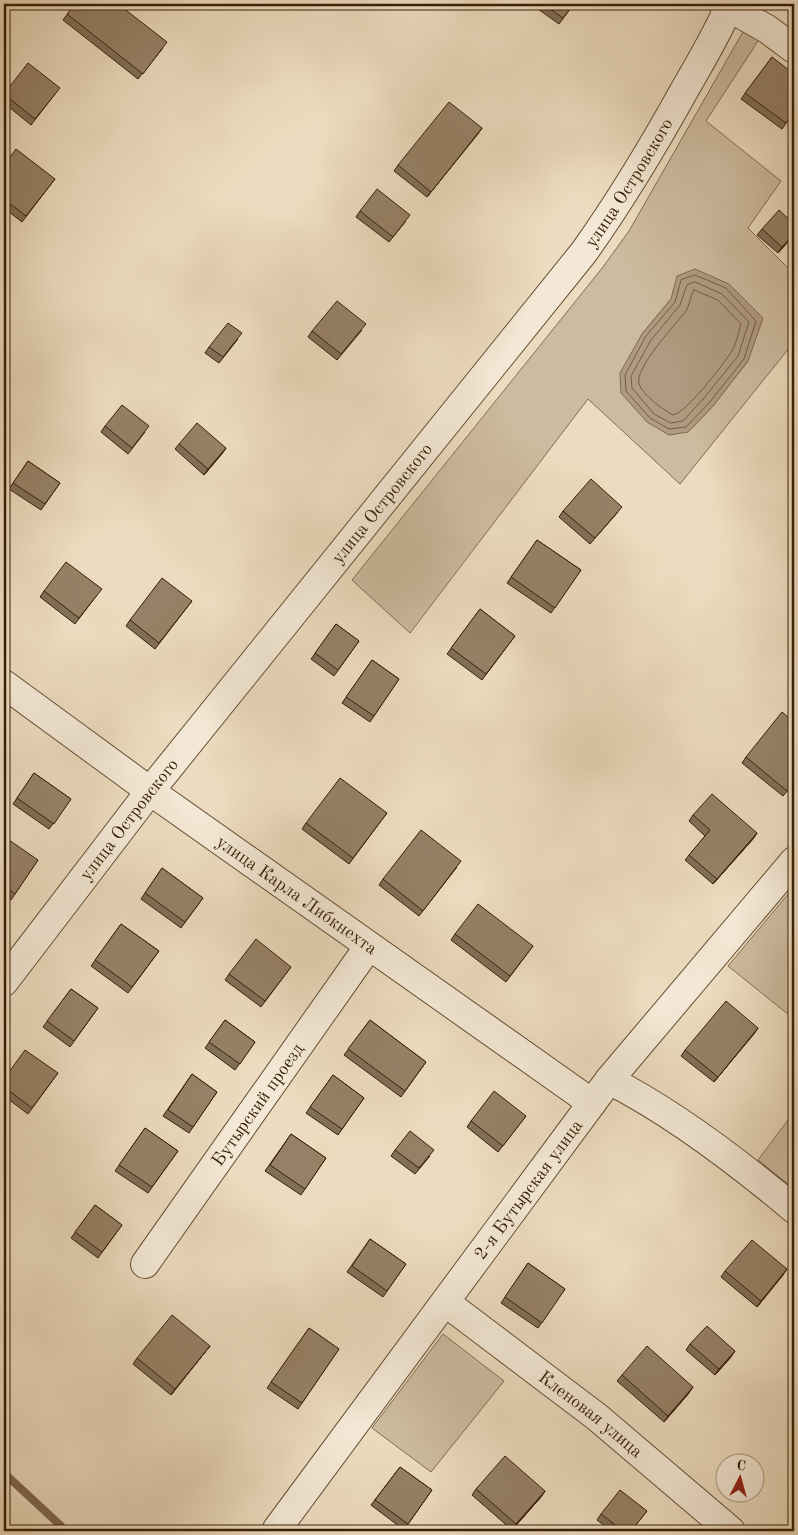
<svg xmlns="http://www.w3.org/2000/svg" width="798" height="1535" viewBox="0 0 798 1535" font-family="'Old Standard TT',serif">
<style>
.green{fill:#cdbb9f;stroke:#826d53;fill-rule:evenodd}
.water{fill:#af9b80;stroke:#7f6950}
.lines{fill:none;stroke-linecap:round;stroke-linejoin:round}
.shore{stroke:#745d44;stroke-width:1}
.stream{stroke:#7f6950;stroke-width:8}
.minor-casing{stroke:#654e35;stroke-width:30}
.minor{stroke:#f3e8d5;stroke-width:28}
.wall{fill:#816f58;stroke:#381f07}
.shaded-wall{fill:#695a47;stroke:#381f07}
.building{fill:#968166;stroke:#381f07}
.labels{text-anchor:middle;stroke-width:4;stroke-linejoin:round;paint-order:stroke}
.street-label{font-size:18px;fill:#381f07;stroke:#f3e8d5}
</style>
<rect width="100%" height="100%" fill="#ecdbbe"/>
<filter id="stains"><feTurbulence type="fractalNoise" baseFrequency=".004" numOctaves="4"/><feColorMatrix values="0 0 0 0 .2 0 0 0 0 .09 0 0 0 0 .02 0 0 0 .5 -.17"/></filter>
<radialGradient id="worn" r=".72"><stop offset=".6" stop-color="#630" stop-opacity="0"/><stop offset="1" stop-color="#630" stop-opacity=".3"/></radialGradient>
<g class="green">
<path d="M744 30 760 38 706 121 781 181 748 228 794 274V342L680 484 588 399 410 633 352 580 603 267 629 231ZM671 299 748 361 713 406 688 432 642 334Z"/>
<path d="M794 887V1019L728 966Z"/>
<path d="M794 1112V1189L758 1160Z"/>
<path d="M443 1334 504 1381 431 1472 372 1428Z"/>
</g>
<path class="water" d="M695 269 729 284 763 318 748 361 713 406 688 432 669 435 647 422 621 393 620 373 642 334 671 299 677 276Z"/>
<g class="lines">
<g class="shore">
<path d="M695 275 726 288 756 321 744 359 709 403 686 427 669 429 650 418 626 391 625 375 646 336 675 302 681 280Z"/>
<path d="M695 282 722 294 749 322 738 356 704 398 683 421 671 423 654 414 632 388 631 376 651 340 680 305 687 285Z"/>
<path d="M694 290 718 300 741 324C738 334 736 346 730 354 722 366 686 413 673 415 663 410 643 395 639 384 634 368 676 324 686 311 690 305 690 296 694 290Z"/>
</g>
<path class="stream" d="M4 1473 61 1526 64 1531"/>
<defs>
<g id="minor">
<path d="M723 4 767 29 794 49"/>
<path id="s1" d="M4 684 150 791 592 1103"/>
<path id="s2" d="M4 982 150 791 584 252C621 200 654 145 685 89 701 61 718 33 730 4"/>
<path d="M609 1080C674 1113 738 1162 794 1209"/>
<path id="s3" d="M145 1264 369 946"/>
<path id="s4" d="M445 1302 597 1417 731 1531"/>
<path id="s5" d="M280 1531 277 1529 609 1080 794 861"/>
</g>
</defs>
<use href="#minor" class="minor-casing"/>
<use href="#minor" class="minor"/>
</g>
<g class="wall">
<path d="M75 4 163 48 138 79 63 20Z"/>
<path d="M531 4H574L559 24Z"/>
<path d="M794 20V32L789 29Z"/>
<path d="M772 57 794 112 782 129 741 99Z"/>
<path d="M4 93 55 94 31 125 4 103Z"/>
<path d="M482 128 427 197 394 171 398 165Z"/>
<path d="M4 165 55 179 22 222 4 208Z"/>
<path d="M360 211 406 221 389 242 356 217Z"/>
<path d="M762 229 794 235 778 253 757 235Z"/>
<path d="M362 330 337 360 308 337 312 331Z"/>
<path d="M238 339 219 363 205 353 209 347Z"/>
<path d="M105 426 145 432 128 454 101 432Z"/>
<path d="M179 444 226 448 204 475 175 449Z"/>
<path d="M28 461 60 483 41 510 9 489Z"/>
<path d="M563 511 618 512 590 544 559 517Z"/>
<path d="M537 540 581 570 551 613 507 583Z"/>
<path d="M44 591 97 595 75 624 40 597Z"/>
<path d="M192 601 155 649 126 626 130 620Z"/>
<path d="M480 609 515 636 482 680 447 654Z"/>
<path d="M336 624 359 641 334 676 311 659Z"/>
<path d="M372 660 399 679 370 722 342 703Z"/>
<path d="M746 757 794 783 783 796 742 763Z"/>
<path d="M34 773 71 799 49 829 13 804Z"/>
<path d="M387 813 349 864 302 829 306 823Z"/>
<path d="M693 815 757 833 753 839 713 884 685 860 705 836 689 821Z"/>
<path d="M4 849 38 860 11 900 4 895Z"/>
<path d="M457 867 419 916 379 885 383 879Z"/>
<path d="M162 868 203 898 181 928 141 899Z"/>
<path d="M121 924 159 951 128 993 91 966Z"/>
<path d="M455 934 533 946 506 982 451 940Z"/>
<path d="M291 967 261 1007 225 980 229 974Z"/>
<path d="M71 989 98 1008 70 1047 43 1027Z"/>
<path d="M225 1020 255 1042 235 1070 205 1048Z"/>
<path d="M370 1020 426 1062 401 1097 344 1055Z"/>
<path d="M758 1028 714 1082 681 1056 685 1050Z"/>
<path d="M58 1073 28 1114 4 1096V1079Z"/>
<path d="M192 1074 217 1092 189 1133 163 1116Z"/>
<path d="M333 1075 364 1098 338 1135 306 1113Z"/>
<path d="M526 1116 498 1152 467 1127 471 1121Z"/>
<path d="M145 1128 178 1151 148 1193 115 1171Z"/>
<path d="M291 1134 326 1158 301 1195 265 1171Z"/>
<path d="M395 1150 430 1156 415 1174 391 1156Z"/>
<path d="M95 1205 122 1225 98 1258 71 1238Z"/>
<path d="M370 1239 406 1264 383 1297 347 1272Z"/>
<path d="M528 1263 565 1289 538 1328 501 1303Z"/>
<path d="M725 1271 783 1275 757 1307 721 1277Z"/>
<path d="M309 1328 339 1349 298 1409 267 1388Z"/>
<path d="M690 1344 731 1357 715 1375 686 1350Z"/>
<path d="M210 1346 171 1395 133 1364 137 1358Z"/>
<path d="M622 1375 689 1393 664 1422 617 1381Z"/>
<path d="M400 1467 432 1490 404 1530 371 1505Z"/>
<path d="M476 1489 545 1491 541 1497 512 1530 472 1495Z"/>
<path d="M647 1511 631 1531H612L597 1520 601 1514Z"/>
</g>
<g class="shaded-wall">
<path d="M482 128 478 134 427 197 431 192Z"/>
<path d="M794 234V235L778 253 782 247Z"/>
<path d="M226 448 222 454 204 475 208 469Z"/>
<path d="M757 833 753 839 713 884 717 879Z"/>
<path d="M758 1028 754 1034 714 1082 718 1077Z"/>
<path d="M787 1269 783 1275 757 1307 761 1301Z"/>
<path d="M210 1346 206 1351 171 1395 175 1389Z"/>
<path d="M735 1351 731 1357 715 1375 719 1369Z"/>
<path d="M693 1387 689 1393 664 1422 668 1416Z"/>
<path d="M545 1491 541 1497 512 1530 516 1524Z"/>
</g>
<g class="building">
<path d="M75 4H118L167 42 143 74 67 14Z"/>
<path d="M543 4H574L563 18Z"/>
<path d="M772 57 794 74V111L786 123 745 93Z"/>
<path d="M28 63 60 88 35 119 4 94Z"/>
<path d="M449 102 482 128 431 192 398 165Z"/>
<path d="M16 149 55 179 26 216 4 199V165Z"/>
<path d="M377 189 410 215 393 237 360 211Z"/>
<path d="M779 210 794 224V234L782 247 762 229Z"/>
<path d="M337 301 366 324 341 354 312 331Z"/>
<path d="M228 323 242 333 223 357 209 347Z"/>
<path d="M122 405 149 426 132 448 105 426Z"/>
<path d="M197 423 226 448 208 469 179 444Z"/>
<path d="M28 461 60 483 45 504 13 483Z"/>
<path d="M591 479 622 507 595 538 563 511Z"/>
<path d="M537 540 581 570 555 608 511 577Z"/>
<path d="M66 562 102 589 79 618 44 591Z"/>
<path d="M162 578 192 601 159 643 130 620Z"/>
<path d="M480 609 515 636 486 674 451 648Z"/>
<path d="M336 624 359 641 338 670 315 653Z"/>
<path d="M372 660 399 679 374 716 346 697Z"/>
<path d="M782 712 794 722V782L787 791 746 757Z"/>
<path d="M34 773 71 799 54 824 17 798Z"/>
<path d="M340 778 387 813 353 858 306 823Z"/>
<path d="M712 794 757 833 717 879 689 855 710 830 693 815Z"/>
<path d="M421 830 461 861 423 911 383 879Z"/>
<path d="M9 840 38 860 15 894 4 886V849Z"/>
<path d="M162 868 203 898 185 922 145 893Z"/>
<path d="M478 904 533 946 510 976 455 934Z"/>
<path d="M121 924 159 951 132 987 95 960Z"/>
<path d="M256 939 291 967 265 1001 229 974Z"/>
<path d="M71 989 98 1008 74 1041 47 1021Z"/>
<path d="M726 1001 758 1028 718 1077 685 1050Z"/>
<path d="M225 1020 255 1042 240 1064 209 1042Z"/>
<path d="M370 1020 426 1062 405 1091 348 1049Z"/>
<path d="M25 1050 58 1073 32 1108 4 1087V1079Z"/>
<path d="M192 1074 217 1092 193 1127 168 1110Z"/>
<path d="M333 1075 364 1098 342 1129 310 1107Z"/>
<path d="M494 1091 526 1116 503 1146 471 1121Z"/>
<path d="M145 1128 178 1151 152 1187 119 1165Z"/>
<path d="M410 1131 434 1150 419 1168 395 1150Z"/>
<path d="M291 1134 326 1158 305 1189 270 1165Z"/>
<path d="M95 1205 122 1225 102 1252 75 1232Z"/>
<path d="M370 1239 406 1264 387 1291 352 1266Z"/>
<path d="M752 1240 787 1269 761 1301 725 1271Z"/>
<path d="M528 1263 565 1289 542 1323 505 1297Z"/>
<path d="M172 1315 210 1346 175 1389 137 1358Z"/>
<path d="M707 1326 735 1351 719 1369 690 1344Z"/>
<path d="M309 1328 339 1349 302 1403 271 1382Z"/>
<path d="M647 1346 693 1387 668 1416 622 1375Z"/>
<path d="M505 1456 545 1491 516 1524 476 1489Z"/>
<path d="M400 1467 432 1490 408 1524 375 1500Z"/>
<path d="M620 1490 647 1511 631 1531H623L601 1514Z"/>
</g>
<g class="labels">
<g class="street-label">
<text dy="6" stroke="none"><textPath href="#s2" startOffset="1015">улица Островского</textPath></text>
<text dy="6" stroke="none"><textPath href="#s2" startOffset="610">улица Островского</textPath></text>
<text dy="6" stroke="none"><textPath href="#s2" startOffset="205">улица Островского</textPath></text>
<text dy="6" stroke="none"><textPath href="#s1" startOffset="361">улица Карла Либкнехта</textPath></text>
<text dy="6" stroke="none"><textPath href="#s3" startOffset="195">Бутырский проезд</textPath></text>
<text dy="6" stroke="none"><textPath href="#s5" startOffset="426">2-я Бутырская улица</textPath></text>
<text dy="6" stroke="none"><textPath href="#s4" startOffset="184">Кленовая улица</textPath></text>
</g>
</g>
<rect width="798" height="1535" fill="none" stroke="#ecdbbe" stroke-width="20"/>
<rect x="5" y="5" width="788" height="1525" fill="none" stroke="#381f07" stroke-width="2.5"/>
<rect x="10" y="10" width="778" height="1515" fill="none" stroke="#381f07"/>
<g transform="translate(740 1478) rotate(6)"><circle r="24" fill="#f3e8d5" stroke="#a89883"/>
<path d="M0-4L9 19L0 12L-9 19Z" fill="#8f2418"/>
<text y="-8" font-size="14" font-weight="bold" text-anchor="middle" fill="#381f07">С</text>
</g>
<rect width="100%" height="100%" filter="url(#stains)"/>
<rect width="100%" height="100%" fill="url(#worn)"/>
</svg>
